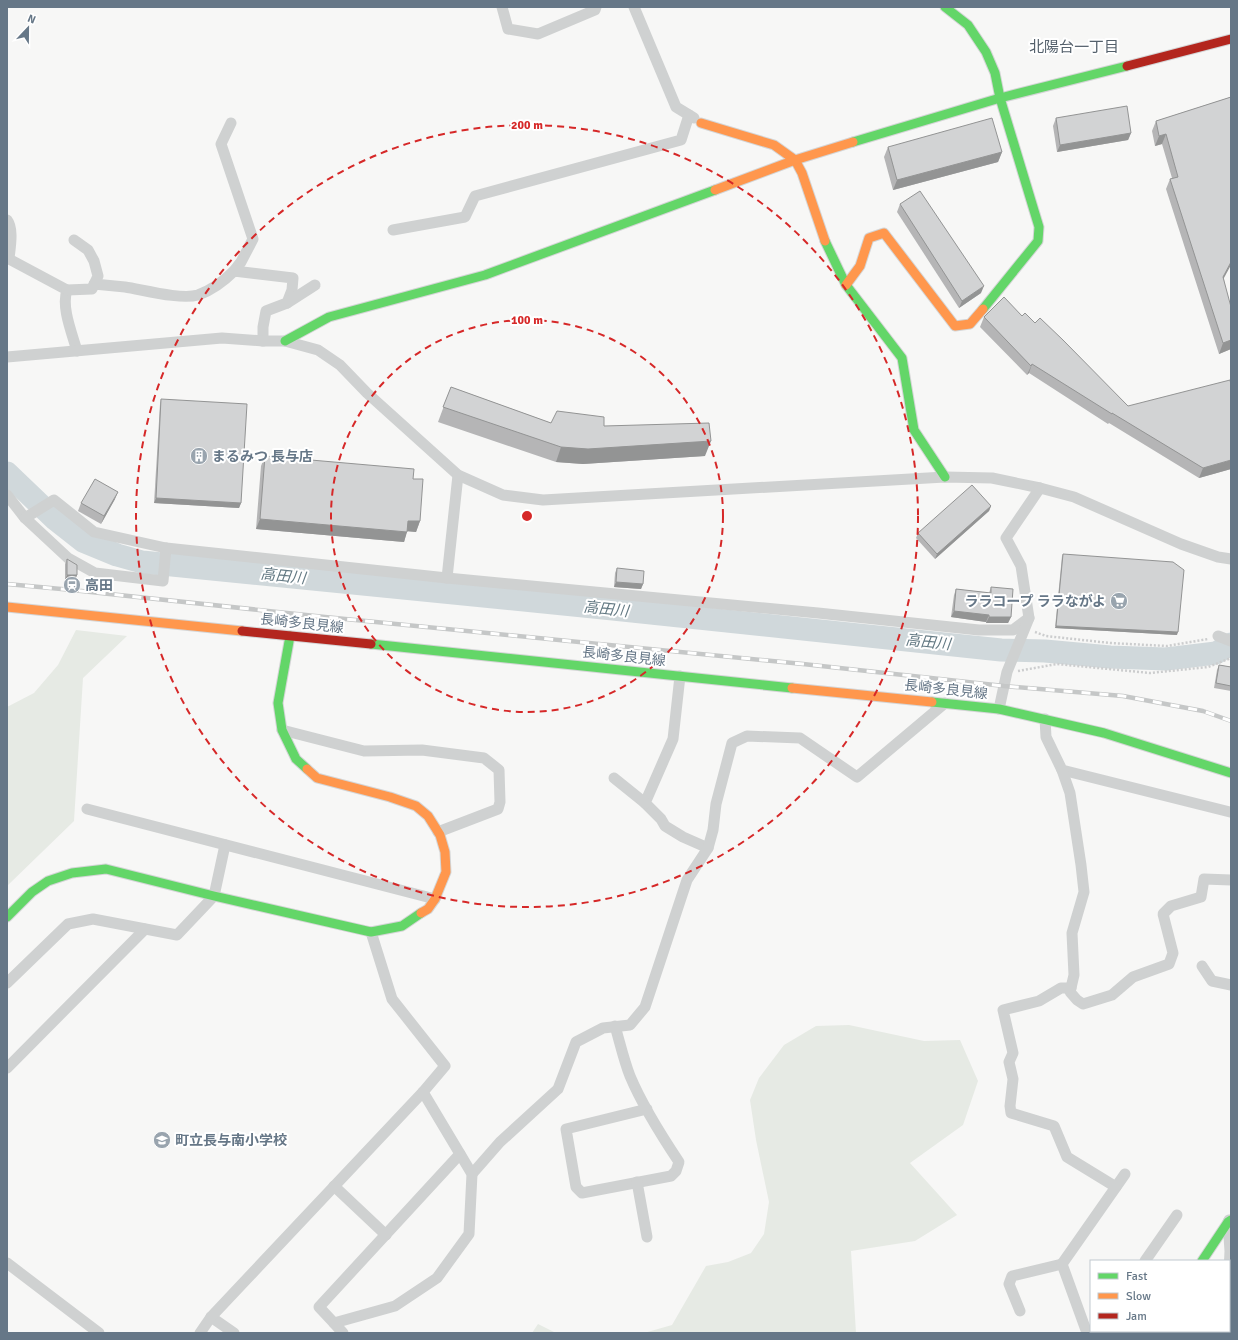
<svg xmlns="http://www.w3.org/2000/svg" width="1238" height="1340" viewBox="0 0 1238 1340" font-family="Signika,'Noto Sans JP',sans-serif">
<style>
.green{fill:#e6eae4}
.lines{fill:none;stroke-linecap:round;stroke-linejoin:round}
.river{stroke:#d0d8db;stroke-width:23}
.fast-casing{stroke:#d4d5d6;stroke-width:11}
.slow-casing{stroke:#d4d5d6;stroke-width:11}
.jam-casing{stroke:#d4d5d6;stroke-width:11}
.path{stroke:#cccdce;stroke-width:2.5;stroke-dasharray:2 2;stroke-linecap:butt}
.street{stroke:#cfd1d1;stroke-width:11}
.fast{stroke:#63d668;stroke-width:9}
.slow{stroke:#ff974d;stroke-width:9}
.jam{stroke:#b3261e;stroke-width:9}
.rail-casing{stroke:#c5c7c7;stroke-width:4.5}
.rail{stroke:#fff;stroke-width:3;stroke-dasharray:9;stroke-linecap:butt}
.wall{fill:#b5b5b6}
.shaded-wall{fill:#939494}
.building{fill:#d2d3d4;stroke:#939494}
.ring{fill:none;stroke:#d62828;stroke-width:2;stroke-dasharray:7 5}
.labels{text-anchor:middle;stroke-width:4;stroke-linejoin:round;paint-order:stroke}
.poi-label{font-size:14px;font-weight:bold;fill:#667787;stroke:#fff;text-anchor:start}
.street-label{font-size:14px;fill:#667787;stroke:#fff}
.neighbourhood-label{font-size:15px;fill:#55616c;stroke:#fff}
.water-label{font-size:15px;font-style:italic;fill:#637983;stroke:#fff}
.centre{fill:#d62828;stroke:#fff;stroke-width:2}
.ring-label{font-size:12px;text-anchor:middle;font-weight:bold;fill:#d62828;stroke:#fff;stroke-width:4;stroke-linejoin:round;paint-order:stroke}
</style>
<rect width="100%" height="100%" fill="#f7f7f6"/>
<g class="green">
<path d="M76 630 127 636 83 678 74 821 7 886V707L34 693 58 665Z"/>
<path d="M849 1025 924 1041 960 1040 978 1081 963 1125 910 1163 957 1215 915 1241 851 1251 856 1333H644L672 1325 706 1266 728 1262 751 1253 764 1234 769 1202 756 1140 750 1100 759 1078 784 1045 816 1026Z"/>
<path d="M538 1324 556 1333H532Z"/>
</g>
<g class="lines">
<path class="river" d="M7 473 55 519 83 541 117 555 142 562 613 609 1001 650 1045 651 1110 657 1166 659 1216 653 1231 644"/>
<defs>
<g id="fast">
<path d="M945 7 968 25 986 52 995 73 1000 98 1039 227 1038 241 983 309"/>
<path d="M853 142 1000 98 1127 66"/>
<path d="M825 241 846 285 902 358 914 430 945 477"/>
<path d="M285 341 329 317 485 275 715 190"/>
<path d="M290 636 278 703 282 730 296 759 307 769"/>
<path d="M371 644 792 688"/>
<path d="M932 702 999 709 1104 733 1231 773"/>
<path d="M7 917 32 892 48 881 72 873 106 869 214 896 371 932 402 926 421 913"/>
<path d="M1202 1261 1228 1222 1231 1220"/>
<path d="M1154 1333 1155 1331"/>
</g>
<g id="slow">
<path d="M701 123 774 145 795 160 802 173 825 241"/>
<path d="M715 190 795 160 853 142"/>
<path d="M846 285 860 266 869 238 884 233 955 326 970 324 983 309"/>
<path d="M7 607 242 631"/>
<path d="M792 688 932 702"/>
<path d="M307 769 317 778 390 797 416 806 428 816 440 835 445 852 446 872 435 899 428 909 421 913"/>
</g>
<g id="jam">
<path d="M1127 66 1231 39"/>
<path d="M242 631 371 644"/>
</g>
</defs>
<use href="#fast" class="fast-casing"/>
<use href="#slow" class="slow-casing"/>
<use href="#jam" class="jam-casing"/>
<g class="path">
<path d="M1035 632 1046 636 1110 643 1167 646 1208 639"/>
<path d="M1018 671 1057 664 1150 673 1208 667 1231 658"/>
</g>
<g class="street">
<path d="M502 7 508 29 538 34 595 10 596 7"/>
<path d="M634 7 676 107 694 118"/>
<path d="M231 123 221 144 253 239 241 262 234 271"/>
<path d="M7 220C14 229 10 248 9 259L67 290C61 307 72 333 77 351"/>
<path d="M393 230 465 217 475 196 681 140 689 115"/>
<path d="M94 284C105 285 115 286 125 287 144 290 181 300 198 295 212 290 224 281 234 271L293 278 292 290 287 303 266 311 263 327V341"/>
<path d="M67 290 92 289 98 276 94 261 88 250 74 240"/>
<path d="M287 303 315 285"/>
<path d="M7 357 222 338 263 341H285L318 350 340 365 367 393 458 475 503 495 543 500 945 477 992 478 1040 488 1074 497 1181 544 1218 557 1231 559"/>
<path d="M7 495 25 518 68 558 95 573 163 581 166 548"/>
<path d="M25 518 54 500 94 532 166 548 447 578 818 613 979 630H1013L1029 618"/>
<path d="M447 578 458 475"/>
<path d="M1218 636 1231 641"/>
<path d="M680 676 673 739 645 803 661 819 665 826 683 837 708 848"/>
<path d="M999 709 1007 672 1029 618 1021 566 1006 538 1040 488"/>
<path d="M1045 719 1046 737 1062 770 1230 812"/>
<path d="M282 730 364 751 422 750 484 758 499 770 500 802 498 809 438 832"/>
<path d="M1062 770 1070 793 1081 865 1084 892 1072 933 1074 975 1070 992 1077 1000 1083 1004 1112 995 1133 977 1169 964 1173 953 1163 914 1171 906 1201 897 1204 879 1231 880"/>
<path d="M614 778 645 803"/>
<path d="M87 809 435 899"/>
<path d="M1202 966 1212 981 1231 985"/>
<path d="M7 983 68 924 93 919 177 935 214 896 225 845"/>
<path d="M1071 988H1061L1039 1001 1003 1010 1013 1053 1009 1062 1013 1079 1010 1106 1011 1113 1054 1126 1067 1157 1116 1187"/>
<path d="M615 1026C620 1043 624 1061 630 1076 643 1107 661 1135 679 1162L676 1171 671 1176 582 1193 576 1187 566 1129 647 1109"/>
<path d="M7 1068 145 929"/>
<path d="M472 1174 500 1142 558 1089 576 1042 603 1028 630 1025 645 1007 687 880 708 848 713 830 716 804 732 743 747 736 800 738 857 777 945 703"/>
<path d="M637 1182 647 1237"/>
<path d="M334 1186 386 1235"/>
<path d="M1229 1220 1228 1222 1230 1251 1229 1273"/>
<path d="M1145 1261 1177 1215"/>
<path d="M7 1263 99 1333"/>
<path d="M1020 1311 1009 1284 1012 1276 1062 1264"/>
<path d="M211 1317 234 1333"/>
<path d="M1229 1322 1231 1323"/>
<path d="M334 1323 319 1307 460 1154"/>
<path d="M200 1333 211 1317 423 1092 445 1066 392 999 371 932"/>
<path d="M343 1333 334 1323 395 1306 437 1278 469 1234 472 1174 423 1092"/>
<path d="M1087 1333 1062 1264 1125 1174"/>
<path d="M1096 1333 1097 1331"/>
</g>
<use href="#fast" class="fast"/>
<use href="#slow" class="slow"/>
<use href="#jam" class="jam"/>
<defs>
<path id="rail" d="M7 584 72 590 325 617 803 664 1004 686 1123 696 1203 711 1231 721"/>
</defs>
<use href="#rail" class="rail-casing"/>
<use href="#rail" class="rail"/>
</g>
<g class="wall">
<path d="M1231 97 1224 279 1231 349 1219 354 1166 189 1170 179 1172 178 1162 144 1155 146 1152 131 1156 121Z"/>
<path d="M1056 118 1131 133 1128 140 1057 152 1053 126Z"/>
<path d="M888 147 1002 152 998 162 893 190 884 157Z"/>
<path d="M900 204 981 293 959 308 897 212Z"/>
<path d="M1022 316 1035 323 1128 406 1231 469 1199 478 1109 423 1108 424 1029 373 1027 375 980 327 984 317Z"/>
<path d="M451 387 551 423 604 426 705 456 583 464 556 462 438 422Z"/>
<path d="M161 399 241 503 239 508 154 503 160 404Z"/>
<path d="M265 456 413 479 420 521 416 532 407 531 404 542 256 529 261 466Z"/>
<path d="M115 499 101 524 78 511 81 503Z"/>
<path d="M991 506 989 511 935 559 916 538 918 533Z"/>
<path d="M1063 554 1177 635 1055 628 1062 556Z"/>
<path d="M67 559 77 575 75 580H65V564Z"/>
<path d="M617 568 643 584 641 589 614 587 615 573Z"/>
<path d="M991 587 1011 617 1008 623H986V622L951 617 954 595 956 589 989 593Z"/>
<path d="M1219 665 1231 667V691L1214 688 1217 670Z"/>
</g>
<g class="shaded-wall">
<path d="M1131 133 1128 140 1057 152 1060 145Z"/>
<path d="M1166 134 1162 144 1155 146 1159 136Z"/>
<path d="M1002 152 998 162 893 190 897 180Z"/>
<path d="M1231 262V265L1219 287 1223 277Z"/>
<path d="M984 286 981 293 959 308 962 301Z"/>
<path d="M1231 340V349L1219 354 1223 343Z"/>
<path d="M1032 364 1029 373 1027 375 1031 366Z"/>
<path d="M711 441 705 456 583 464 556 462 561 447Z"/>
<path d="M1231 460V469L1199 478 1203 468Z"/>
<path d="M118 492 115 499 101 524 104 516Z"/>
<path d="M156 498 241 503 239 508 154 503Z"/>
<path d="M991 506 989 511 935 559 937 554Z"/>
<path d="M260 519 407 532 404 542 256 529Z"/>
<path d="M408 521H420L416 532 405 531Z"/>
<path d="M67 575H77L75 580H65Z"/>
<path d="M616 582 643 584 641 589 614 587Z"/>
<path d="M954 611 989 615 986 622 951 617Z"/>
<path d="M989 617H1011L1008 623H986Z"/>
<path d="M1056 626 1178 632 1177 635 1055 628Z"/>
</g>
<g class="building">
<path d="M1231 97V262L1223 277 1231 307V340L1223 343 1170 179 1178 177 1166 134 1159 136 1156 121Z"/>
<path d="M1127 106 1131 133 1060 145 1056 118Z"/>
<path d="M992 118 1002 152 897 180 888 147Z"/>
<path d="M920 191 984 286 962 301 900 204Z"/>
<path d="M1004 297 1022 316 1025 313 1035 323 1040 318 1063 340 1128 406 1230 380 1231 385V460L1203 468 1112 413V414L1032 364 1031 366 984 317Z"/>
<path d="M451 387 551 423 557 411 604 417V426L709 423 711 441 588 449 561 447 443 407Z"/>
<path d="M161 399 247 404 241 503 156 498Z"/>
<path d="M265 456 414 469 413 479H423L420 521H408L407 532 260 519Z"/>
<path d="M95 479 118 492 104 516 81 503Z"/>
<path d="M972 485 991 506 937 554 918 533Z"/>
<path d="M1063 554 1173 562 1184 570 1178 632 1056 626Z"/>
<path d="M67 559 77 565V575H67Z"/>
<path d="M617 568 644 571 643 584 616 582Z"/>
<path d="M991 587 1013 589 1011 617H989V615L954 611 956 589 991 593Z"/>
<path d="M1219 665 1231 667V686L1216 683Z"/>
</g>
<g class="ring">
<circle cx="527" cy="516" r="196"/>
<circle cx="527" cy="516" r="391"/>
</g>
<defs>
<symbol id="building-disc" viewBox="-11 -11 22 22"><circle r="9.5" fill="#99a4ae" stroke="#fff"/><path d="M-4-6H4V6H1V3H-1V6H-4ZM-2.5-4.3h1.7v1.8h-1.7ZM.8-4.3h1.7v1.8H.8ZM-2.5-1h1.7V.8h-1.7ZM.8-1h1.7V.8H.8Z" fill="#fff"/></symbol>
<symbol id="station-disc" viewBox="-11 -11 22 22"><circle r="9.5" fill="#99a4ae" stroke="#fff"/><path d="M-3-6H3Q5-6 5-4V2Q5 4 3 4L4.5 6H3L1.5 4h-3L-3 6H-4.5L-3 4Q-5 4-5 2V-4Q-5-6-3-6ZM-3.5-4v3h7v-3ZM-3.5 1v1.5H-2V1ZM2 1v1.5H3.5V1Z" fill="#fff"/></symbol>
<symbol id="supermarket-disc" viewBox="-11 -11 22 22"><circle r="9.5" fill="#99a4ae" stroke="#fff"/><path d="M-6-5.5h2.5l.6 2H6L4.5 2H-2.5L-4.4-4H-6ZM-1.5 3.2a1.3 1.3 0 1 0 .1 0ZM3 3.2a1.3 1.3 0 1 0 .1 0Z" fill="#fff"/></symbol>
<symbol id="school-disc" viewBox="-11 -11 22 22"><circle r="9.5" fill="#99a4ae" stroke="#fff"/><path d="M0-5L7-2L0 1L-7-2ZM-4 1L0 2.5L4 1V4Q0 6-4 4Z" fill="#fff"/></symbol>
</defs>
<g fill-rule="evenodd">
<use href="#building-disc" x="189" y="446" width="20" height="20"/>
<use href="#station-disc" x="62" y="575" width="20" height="20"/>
<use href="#supermarket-disc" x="1109" y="591" width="20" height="20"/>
<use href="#school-disc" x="152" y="1130" width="20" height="20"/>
</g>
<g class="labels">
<g class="poi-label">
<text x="212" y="461">まるみつ 長与店</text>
<text x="85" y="590">高田</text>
<text x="1106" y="606" text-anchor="end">ララコープ ララながよ</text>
<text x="175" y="1145">町立長与南小学校</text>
</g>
<g class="street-label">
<text transform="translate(302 623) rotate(6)" y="5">長崎多良見線</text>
<text transform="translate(624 656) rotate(6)" y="5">長崎多良見線</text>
<text transform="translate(946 689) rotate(6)" y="5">長崎多良見線</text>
</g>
<g class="neighbourhood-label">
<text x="1074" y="52">北陽台一丁目</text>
</g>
<g class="water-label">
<text transform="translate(283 576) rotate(6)" y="5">高田川</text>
<text transform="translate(606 609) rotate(6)" y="5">高田川</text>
<text transform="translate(928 642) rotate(6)" y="5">高田川</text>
</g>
</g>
<circle cx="527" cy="516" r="6" class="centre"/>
<g class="ring-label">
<text x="527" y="129">200 m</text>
<text x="527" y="324">100 m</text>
</g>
<rect width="1238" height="1340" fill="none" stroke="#667787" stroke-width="16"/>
<rect x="1090" y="1260" width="140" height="72" fill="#ffffff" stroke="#c2c9cf"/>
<rect x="1098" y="1273" width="20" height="6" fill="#63d668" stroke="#c2c9cf"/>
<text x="1126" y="1280" font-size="12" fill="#667787">Fast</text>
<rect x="1098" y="1293" width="20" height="6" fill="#ff974d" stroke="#c2c9cf"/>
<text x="1126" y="1300" font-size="12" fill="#667787">Slow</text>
<rect x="1098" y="1313" width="20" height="6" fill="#b3261e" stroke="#c2c9cf"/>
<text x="1126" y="1320" font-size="12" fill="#667787">Jam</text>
<g transform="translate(28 28) rotate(22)" stroke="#ffffff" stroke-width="3" paint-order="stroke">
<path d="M0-3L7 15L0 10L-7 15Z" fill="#667787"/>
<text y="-6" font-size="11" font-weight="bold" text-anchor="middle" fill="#667787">N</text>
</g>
</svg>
